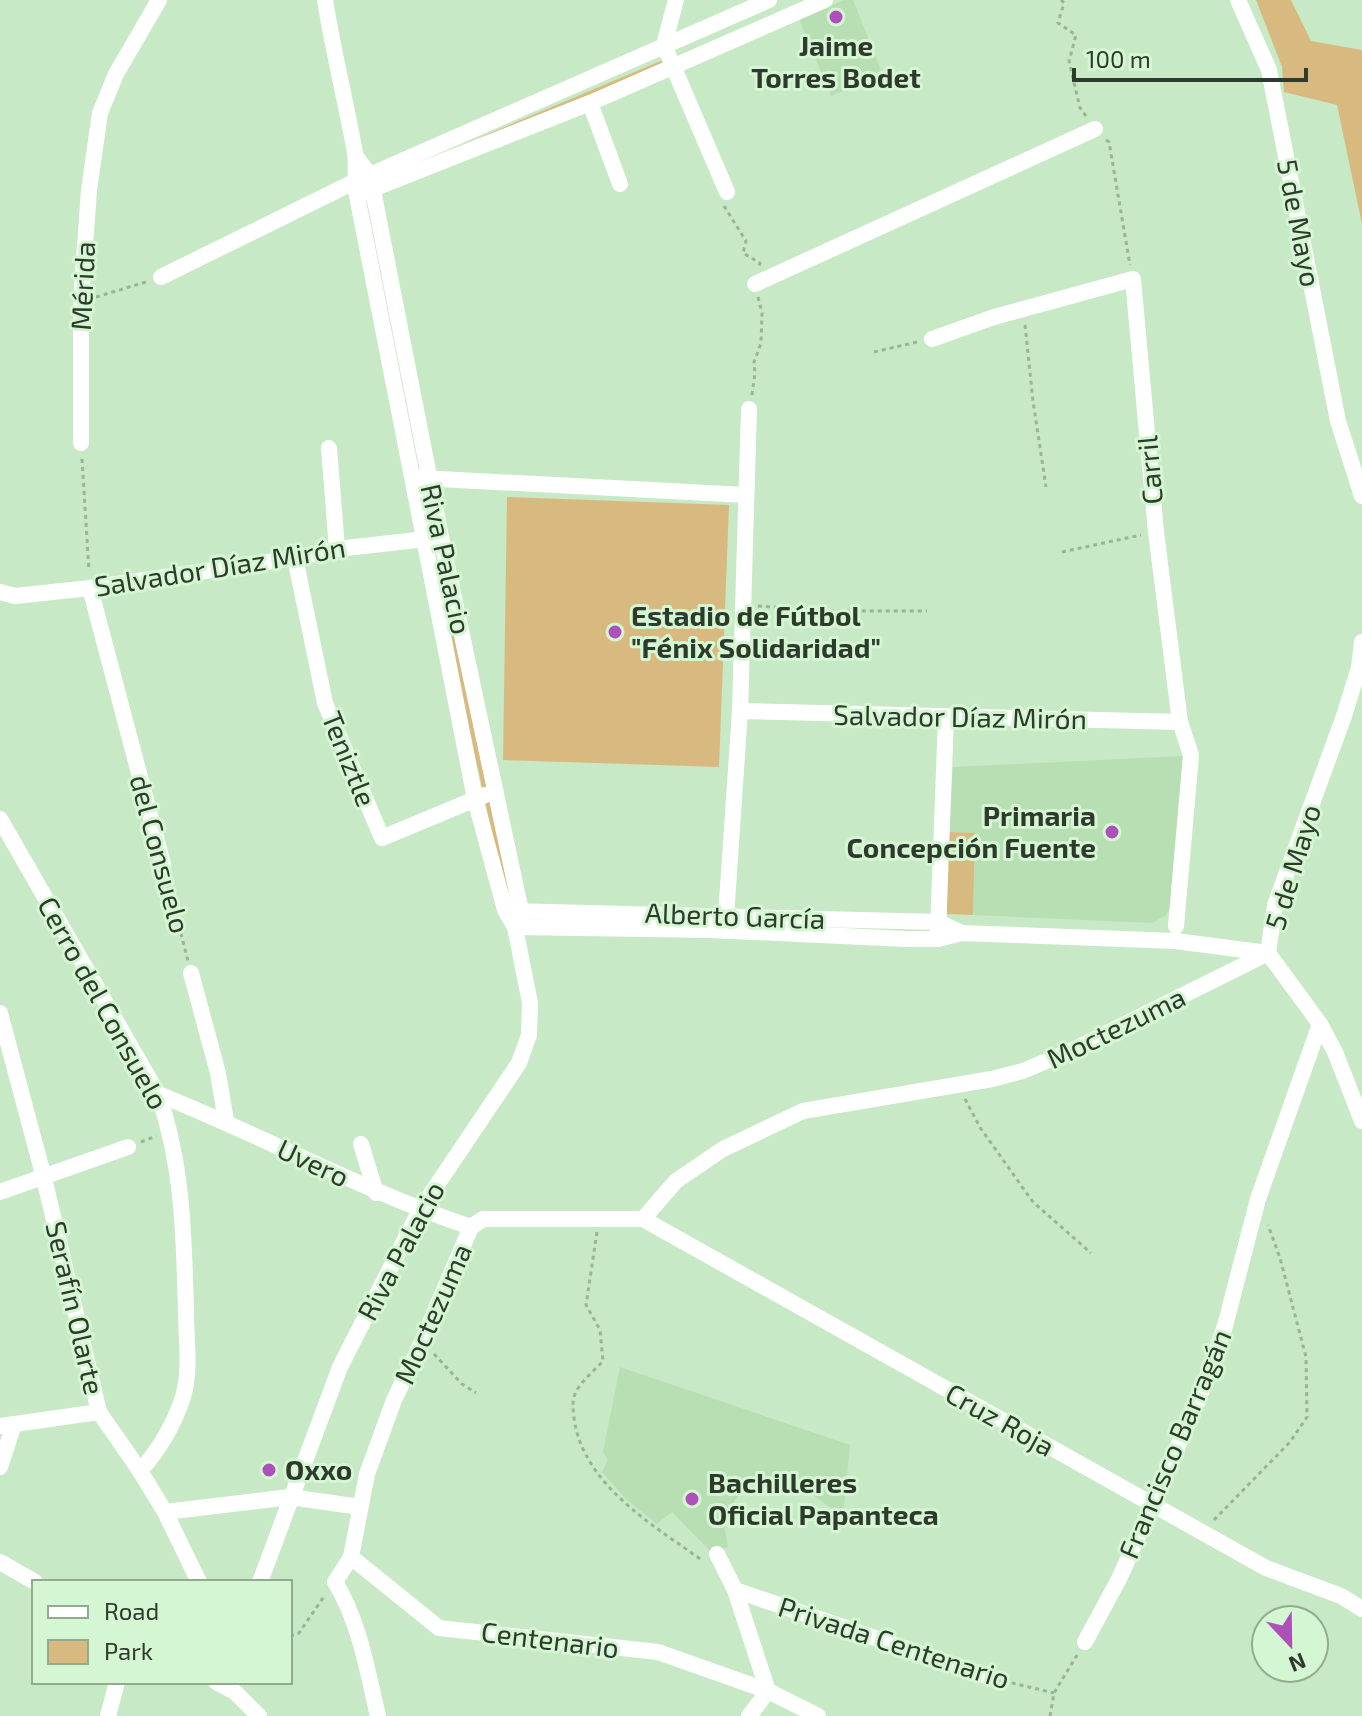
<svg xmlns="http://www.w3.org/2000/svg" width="1362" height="1716" viewBox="0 0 1362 1716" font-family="'Exo 2',sans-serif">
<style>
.built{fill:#b8deb4}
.green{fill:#d8ba80}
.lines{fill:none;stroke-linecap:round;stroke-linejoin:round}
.path{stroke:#99b496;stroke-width:3;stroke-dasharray:4 4;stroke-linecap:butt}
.minor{stroke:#fff;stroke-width:16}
.poi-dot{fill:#ad50ba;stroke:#d5f6d2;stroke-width:3}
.labels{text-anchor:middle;stroke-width:6;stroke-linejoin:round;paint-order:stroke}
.poi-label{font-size:28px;font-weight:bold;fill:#2d3a2c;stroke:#d5f6d2;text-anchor:start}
.street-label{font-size:28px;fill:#2d3a2c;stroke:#d5f6d2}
</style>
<rect width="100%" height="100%" fill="#c8e9c5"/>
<g class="built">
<path d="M845 0H853L883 75 831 96 799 19Z"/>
<path d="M1185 756 1175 901 1165 916 1152 923 973 915 975 833 948 832 953 767Z"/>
<path d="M620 1367 850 1445 843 1516 808 1492 771 1479 741 1492 723 1517 728 1547 712 1553 672 1512 657 1524 627 1500 602 1472 608 1460 603 1452Z"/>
</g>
<g class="green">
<path d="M1256 0H1291L1311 41 1362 50V224L1337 105 1284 92 1282 67Z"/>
<path d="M663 60 666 64 417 164Z"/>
<path d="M507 497 729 505 719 767 503 760Z"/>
<path d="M436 565 439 567 509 891 507 894 505 892 434 568Z"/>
<path d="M948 832 975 833 973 915 947 914Z"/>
</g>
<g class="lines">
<g class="path">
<path d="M1061 0 1064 3 1058 23 1076 35 1069 61 1080 108 1086 116"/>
<path d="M1106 140 1109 142 1130 265"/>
<path d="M724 206 746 241 743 253 760 263 759 266"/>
<path d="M96 297 146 282"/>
<path d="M1025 325 1033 401 1046 487"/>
<path d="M874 352 917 342"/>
<path d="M752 395 755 373 754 362 761 343 762 313 758 297"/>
<path d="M82 459 89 571"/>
<path d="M1062 552 1141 535"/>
<path d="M758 606 832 611H927"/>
<path d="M167 879 188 961"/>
<path d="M965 1099 981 1129 1033 1202 1091 1253"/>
<path d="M141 1142 156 1136"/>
<path d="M597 1232 586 1305 600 1330 603 1361C594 1371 580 1382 575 1394 572 1402 573 1409 574 1418 583 1485 653 1525 703 1561"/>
<path d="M434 1354 462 1384 476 1393"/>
<path d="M1214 1520 1290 1442 1307 1417 1306 1357 1280 1258 1268 1225"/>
<path d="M290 1636 299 1633 325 1595"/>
<path d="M1004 1681 1054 1693"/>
<path d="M1050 1716 1054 1693 1077 1655"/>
</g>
<g class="minor">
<path d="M676 0 664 45 727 192"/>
<path d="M1238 0 1269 70 1338 421 1362 496"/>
<path d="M590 103 620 184"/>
<path d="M356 157 370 175 441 537 521 911 515 927"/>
<path d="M365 192 590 103 825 0"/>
<path d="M161 277 356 181 769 0"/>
<path d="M755 284 1095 129"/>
<path d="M932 339 994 317 1133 279 1156 532 1180 722 1191 755 1176 926"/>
<path d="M81 443V302L89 190 100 113 116 74 159 0"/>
<path d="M329 448 337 549"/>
<path d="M420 478 746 495"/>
<path d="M295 558 325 703 382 838 485 795"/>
<path d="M90 588 163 864"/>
<path d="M0 592 15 596 90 588 295 558 337 549 435 538"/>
<path d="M1362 642 1359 667 1344 716 1275 905 1268 953 1320 1024 1335 1052 1362 1121"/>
<path d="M740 711 1180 722"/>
<path d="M0 819 158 1094C183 1165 184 1237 186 1312 186 1339 191 1370 183 1397 174 1424 159 1450 140 1471"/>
<path d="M510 911 938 922 962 933"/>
<path d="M515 927 711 930 906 939H938L962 933 1176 941 1267 953"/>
<path d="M725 931 740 711 749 409"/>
<path d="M938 931 946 717"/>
<path d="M191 973 218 1073 226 1121"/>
<path d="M0 1013 44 1178 99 1412 140 1471 165 1512 199 1582"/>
<path d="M158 1094C263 1136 363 1191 471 1227"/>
<path d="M361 1144 376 1193"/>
<path d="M0 1192 128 1147"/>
<path d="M643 1219 1266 1568 1341 1596 1362 1609"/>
<path d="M0 1426 99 1412"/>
<path d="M0 1467 14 1424"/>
<path d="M165 1512 290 1497 360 1507"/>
<path d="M717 1554 735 1590 768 1691 749 1716"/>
<path d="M351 1557 439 1628 658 1652 768 1691 818 1716"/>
<path d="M0 1562 35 1582"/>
<path d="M260 1582 340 1367 420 1210 519 1063 529 1035 530 1003 515 927 505 910 475 799 357 196C354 182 357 167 355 153 346 102 333 51 325 0"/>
<path d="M735 1590 989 1677"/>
<path d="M1085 1642 1120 1577 1199 1398 1225 1326 1258 1199 1320 1024"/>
<path d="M216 1682 235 1692 259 1716"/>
<path d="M108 1716 117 1682"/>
<path d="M378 1716C367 1670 360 1623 335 1582L351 1557 367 1474 394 1400 421 1344 471 1227 483 1219H643L676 1181 723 1149 803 1111 992 1079 1023 1071 1077 1048 1268 953"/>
</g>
</g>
<g class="poi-dot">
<circle cx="836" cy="17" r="8"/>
<circle cx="615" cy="632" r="8"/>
<circle cx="1112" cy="832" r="8"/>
<circle cx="269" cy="1470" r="8"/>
<circle cx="692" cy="1499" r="8"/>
</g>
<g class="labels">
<g class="poi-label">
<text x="836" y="56" text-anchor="middle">Jaime<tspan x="836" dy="32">Torres Bodet</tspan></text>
<text x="631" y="626">Estadio de Fútbol<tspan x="631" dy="32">"Fénix Solidaridad"</tspan></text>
<text x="1096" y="826" text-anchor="end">Primaria<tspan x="1096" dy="32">Concepción Fuente</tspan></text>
<text x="285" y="1480">Oxxo</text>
<text x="708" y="1493">Bachilleres<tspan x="708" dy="32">Oficial Papanteca</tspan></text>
</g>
<g class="street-label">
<text transform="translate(1299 223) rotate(79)" y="10">5 de Mayo</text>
<text transform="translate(83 286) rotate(-87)" y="10">Mérida</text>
<text transform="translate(1150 470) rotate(-95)" y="10">Carril</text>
<text transform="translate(446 559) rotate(78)" y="10">Riva Palacio</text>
<text transform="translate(220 567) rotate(-9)" y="10">Salvador Díaz Mirón</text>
<text transform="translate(960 717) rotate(1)" y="10">Salvador Díaz Mirón</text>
<text transform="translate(349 759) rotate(68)" y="10">Teniztle</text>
<text transform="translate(160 854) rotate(75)" y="10">del Consuelo</text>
<text transform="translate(1293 867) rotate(-73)" y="10">5 de Mayo</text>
<text transform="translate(735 916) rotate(2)" y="10">Alberto García</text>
<text transform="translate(103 1003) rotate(61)" y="10">Cerro del Consuelo</text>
<text transform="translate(1116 1028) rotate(-26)" y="10">Moctezuma</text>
<text transform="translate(313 1163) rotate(25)" y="10">Uvero</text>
<text transform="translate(401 1251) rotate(-62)" y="10">Riva Palacio</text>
<text transform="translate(75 1308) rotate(77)" y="10">Serafín Olarte</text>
<text transform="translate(433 1314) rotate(-66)" y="10">Moctezuma</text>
<text transform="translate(1000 1420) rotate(29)" y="10">Cruz Roja</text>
<text transform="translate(1175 1444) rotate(-67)" y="10">Francisco Barragán</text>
<text transform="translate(550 1640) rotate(7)" y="10">Centenario</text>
<text transform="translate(894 1643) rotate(18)" y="10">Privada Centenario</text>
</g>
</g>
<rect x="32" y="1580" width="260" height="104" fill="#d5f6d2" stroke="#92ab90" stroke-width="2"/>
<rect x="48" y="1606" width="40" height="12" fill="#ffffff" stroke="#92ab90" stroke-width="2"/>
<text x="104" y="1620" font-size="24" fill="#2d3a2c">Road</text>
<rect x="48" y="1640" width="40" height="24" fill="#d8ba80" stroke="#92ab90" stroke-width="2"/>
<text x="104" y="1660" font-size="24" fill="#2d3a2c">Park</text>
<g transform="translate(1290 1644) rotate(158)"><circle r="38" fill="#d5f6d2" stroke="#92ab90" stroke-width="2"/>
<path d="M0-6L14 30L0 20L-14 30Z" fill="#ad50ba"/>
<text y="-12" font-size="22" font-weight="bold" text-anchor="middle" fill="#2d3a2c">N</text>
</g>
<path d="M1074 68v12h232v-12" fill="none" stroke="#2d3a2c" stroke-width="4"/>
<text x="1086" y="68" font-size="24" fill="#2d3a2c" stroke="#d5f6d2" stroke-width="6" paint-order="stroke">100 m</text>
</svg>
